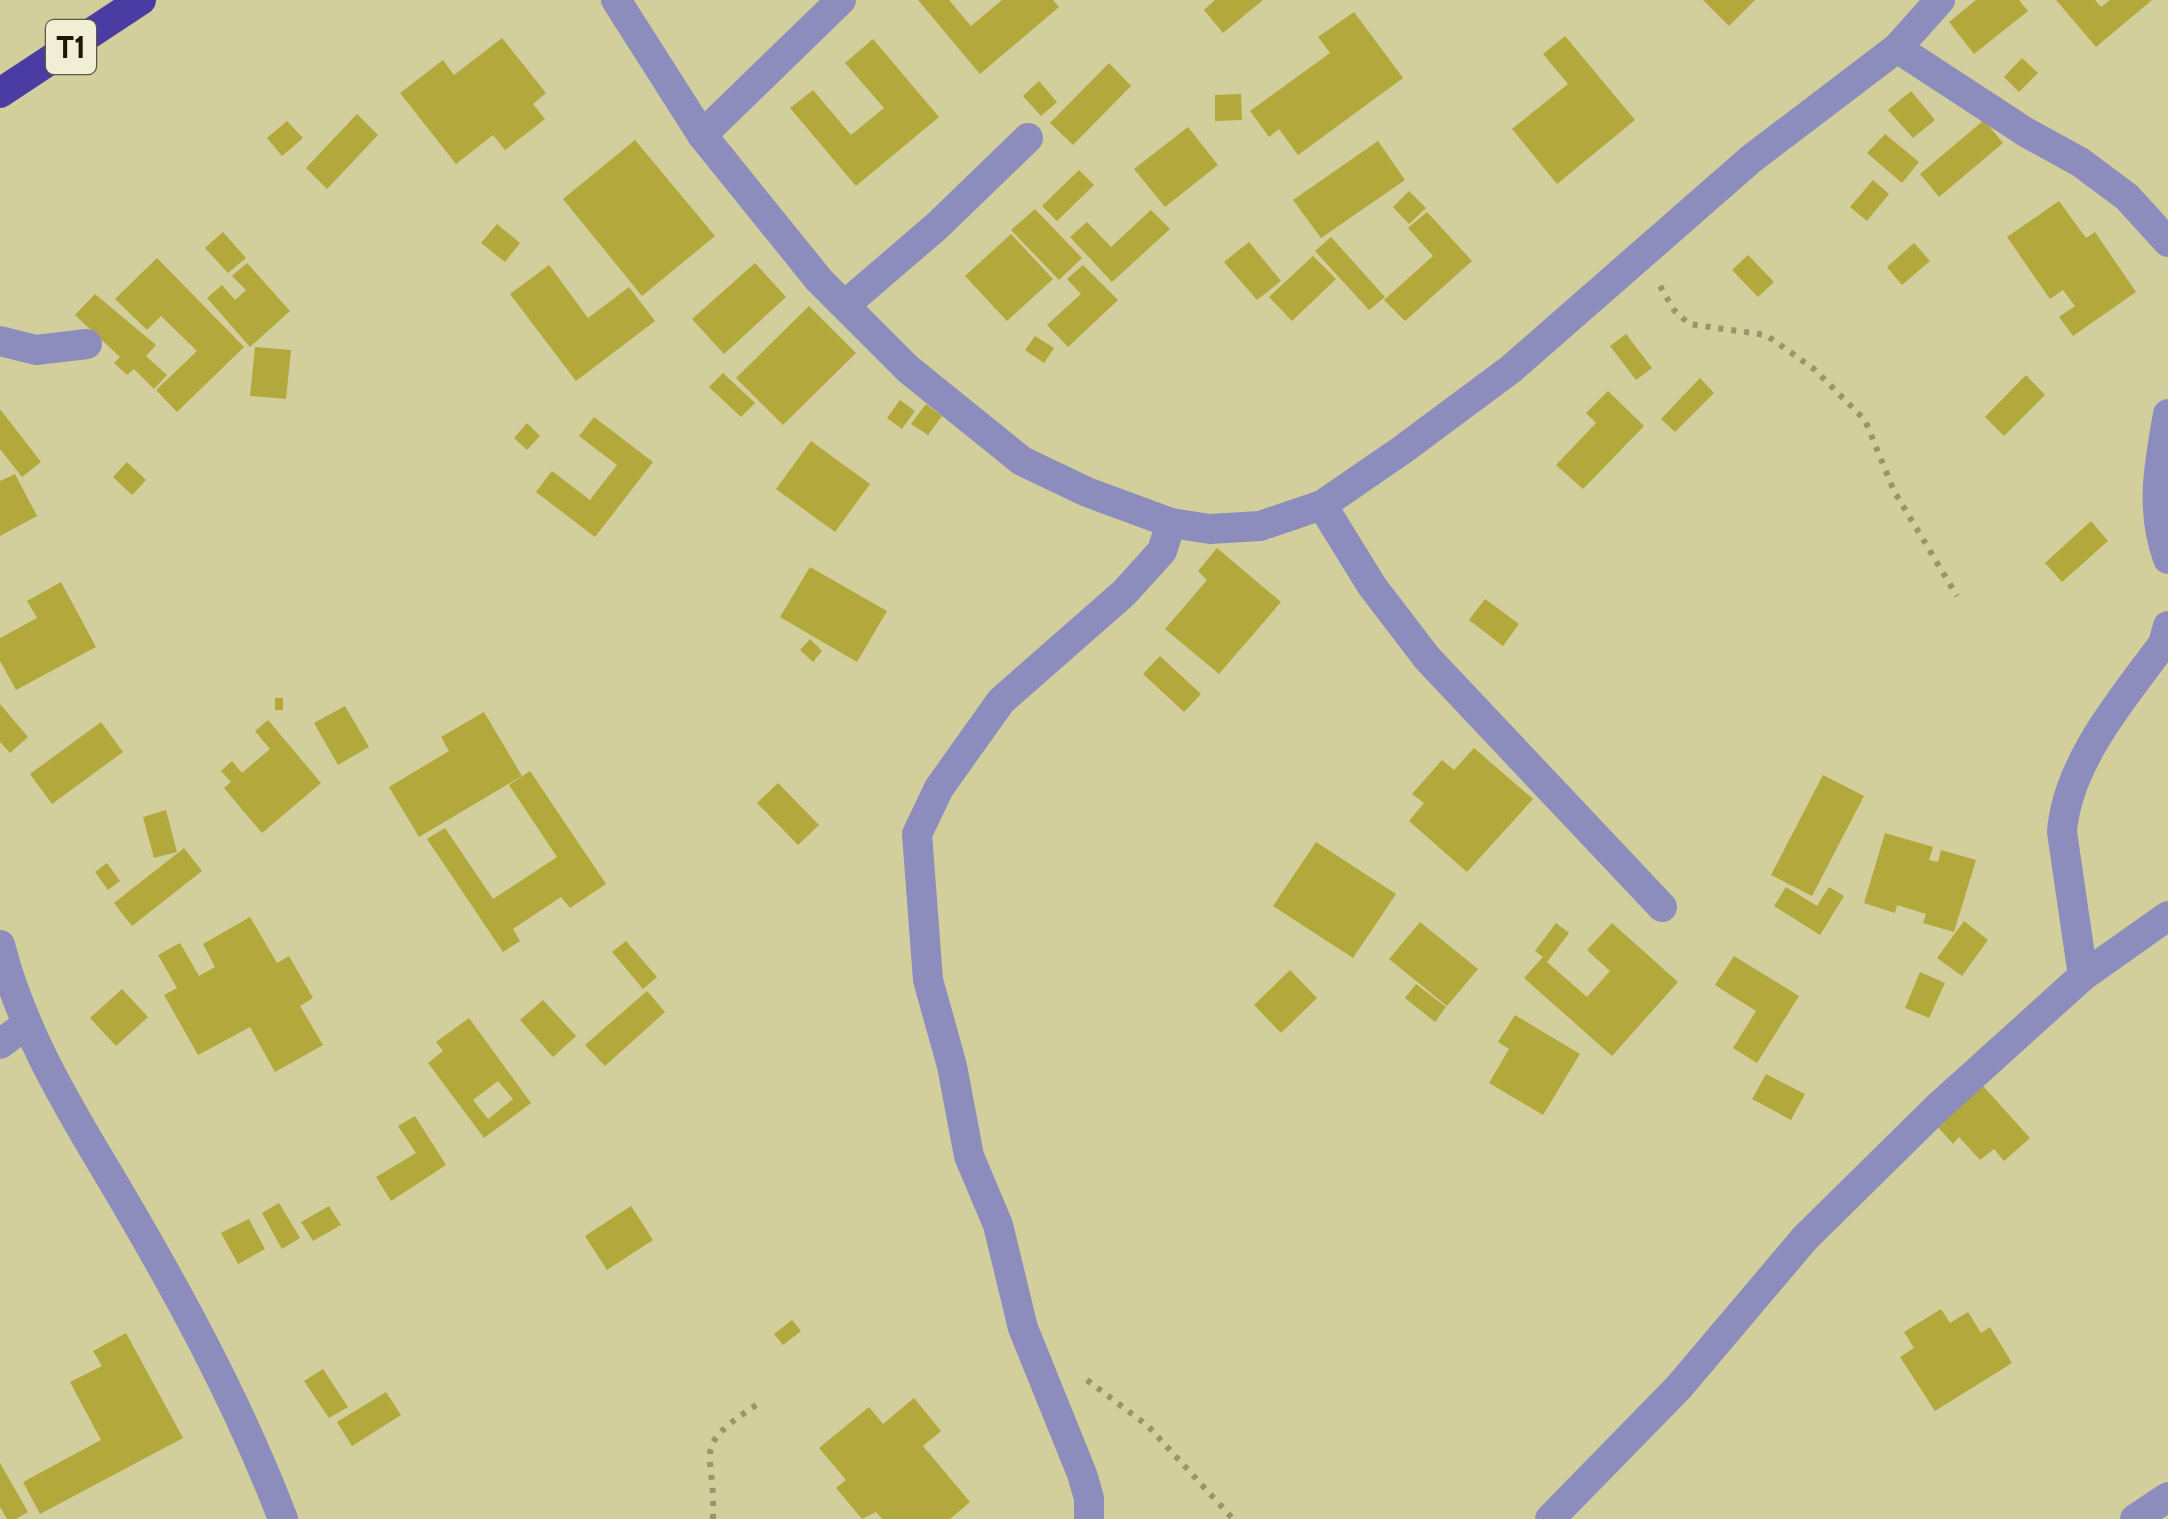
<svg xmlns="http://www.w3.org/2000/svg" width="2168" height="1519" viewBox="0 0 2168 1519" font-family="Cabin,sans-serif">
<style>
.building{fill:#b2a83c;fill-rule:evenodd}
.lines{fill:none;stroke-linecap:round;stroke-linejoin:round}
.path{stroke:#98956c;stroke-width:6;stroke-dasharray:5 8;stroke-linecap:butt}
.minor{stroke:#8c8dbd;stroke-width:30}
.highway{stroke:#4a3ca3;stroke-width:30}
.labels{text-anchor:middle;stroke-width:8;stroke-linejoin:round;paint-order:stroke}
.shield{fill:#f0efd6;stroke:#5b5944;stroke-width:2.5}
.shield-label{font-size:32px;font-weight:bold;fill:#1b1906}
</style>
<rect width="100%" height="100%" fill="#d3cf9d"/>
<g class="building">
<path d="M918 0H949L971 26 1002 0H1053L1059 7 980 74Z"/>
<path d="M1215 0H1263L1223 33 1204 10Z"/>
<path d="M1703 0H1755L1729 26Z"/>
<path d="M1976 0H2019L2028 11 1974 54 1949 22Z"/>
<path d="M2056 0H2095L2101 7 2110 0H2152L2096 47Z"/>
<path d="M1354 12 1403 78 1298 155 1279 129 1269 137 1250 111 1330 53 1318 37Z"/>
<path d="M1565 36 1635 120 1557 184 1512 129 1568 84 1543 54Z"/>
<path d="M502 38 546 93 533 104 545 119 505 150 493 135 456 164 400 93 443 60 454 75Z"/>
<path d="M873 39 939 117 856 186 790 108 813 90 851 135 884 108 845 63Z"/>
<path d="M2022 58 2038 73 2019 92 2004 77Z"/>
<path d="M1109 63 1131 86 1073 145 1050 123Z"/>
<path d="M1039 81 1057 102 1041 116 1023 96Z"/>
<path d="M1911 91 1935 120 1913 138 1888 110Z"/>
<path d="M1241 94 1242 120 1215 121V95Z"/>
<path d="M357 114 378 135 327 189 306 168Z"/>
<path d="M1984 120 2003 143 1939 197 1920 174Z"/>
<path d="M287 121 303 138 282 156 267 138Z"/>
<path d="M1188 127 1218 165 1165 207 1134 169Z"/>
<path d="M1885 134 1919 162 1902 183 1867 153Z"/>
<path d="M635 140 715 236 642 296 563 199Z"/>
<path d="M1378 141 1405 180 1321 238 1293 200Z"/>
<path d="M1079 170 1094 185 1057 221 1042 206Z"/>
<path d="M1873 180 1889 194 1867 221 1850 207Z"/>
<path d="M1409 191 1426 208 1409 224 1393 207Z"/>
<path d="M2059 201 2086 238 2095 232 2136 292 2073 336 2059 317 2075 306 2063 290 2050 299 2007 237Z"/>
<path d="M1035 209 1082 258 1059 280 1011 230Z"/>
<path d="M1151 210 1170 229 1112 282 1070 237 1087 222 1111 247Z"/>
<path d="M1427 212 1472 261 1405 321 1384 300 1433 256 1408 228Z"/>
<path d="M497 224 520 243 505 262 481 243Z"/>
<path d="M223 232 246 258 228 273 205 248Z"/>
<path d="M1011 234 1053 279 1007 321 965 276Z"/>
<path d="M1331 237 1385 297 1369 310 1315 251Z"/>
<path d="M1249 242 1281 281 1257 300 1224 262Z"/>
<path d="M1914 243 1930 261 1902 285 1887 267Z"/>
<path d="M1748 255 1774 282 1758 297 1732 270Z"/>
<path d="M1313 256 1336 279 1292 321 1269 297Z"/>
<path d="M157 258 244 347 177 412 156 390 197 351 161 316 147 330 115 299Z"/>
<path d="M247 263 290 311 250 347 207 298 222 285 235 300 246 290 232 276Z"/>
<path d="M755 263 786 297 724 354 692 319Z"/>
<path d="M549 265 588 318 629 287 655 321 576 381 510 294Z"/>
<path d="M1083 265 1118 300 1068 347 1047 325 1081 294 1067 279Z"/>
<path d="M95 294 156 345 146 356 167 375 154 389 134 369 127 375 114 363 120 357 75 315Z"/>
<path d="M809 306 856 353 783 425 736 378Z"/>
<path d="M1626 334 1652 368 1636 380 1610 346Z"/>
<path d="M1035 336 1054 348 1044 363 1025 350Z"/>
<path d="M255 347 291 350 286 399 250 396Z"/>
<path d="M723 373 755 403 741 417 709 387Z"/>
<path d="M2026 375 2045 395 2004 436 1985 417Z"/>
<path d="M1700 378 1714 393 1675 432 1661 419Z"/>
<path d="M1608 391 1644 426 1583 489 1556 465 1596 423 1586 413Z"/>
<path d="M900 400 915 411 902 429 887 418Z"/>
<path d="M926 404 942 416 928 435 911 424Z"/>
<path d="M0 409 41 462 22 477 0 449Z"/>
<path d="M594 417 653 462 595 537 536 492 552 471 590 500 617 465 579 436Z"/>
<path d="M527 423 540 436 527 450 514 438Z"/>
<path d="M811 441 870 484 835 532 776 489Z"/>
<path d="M127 462 146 480 132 495 113 477Z"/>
<path d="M15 474 37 516 0 536V481Z"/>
<path d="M2091 521 2108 541 2062 582 2045 563Z"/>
<path d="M1217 548 1281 602 1219 674 1165 629 1207 580 1198 571Z"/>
<path d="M810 567 887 611 857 662 780 617Z"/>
<path d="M61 582 96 647 16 690 0 661V638L37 618 27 601Z"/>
<path d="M1485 599 1519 624 1503 646 1469 620Z"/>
<path d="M810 639 822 651 813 662 800 650Z"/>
<path d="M1160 656 1201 694 1184 712 1143 674Z"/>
<rect x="275" y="698" width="8" height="12"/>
<path d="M0 704 28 737 10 753 0 742Z"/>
<path d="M345 706 369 747 338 765 314 723Z"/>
<path d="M484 712 522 776 419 837 389 787 449 751 441 737Z"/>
<path d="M268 720 321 783 262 833 224 788 231 782 221 771 232 761 242 773 270 749 255 731Z"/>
<path d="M101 722 123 752 52 804 30 774Z"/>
<path d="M1474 748 1533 799 1467 872 1409 821 1424 803 1412 794 1442 760 1454 770Z"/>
<path d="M530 771 606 884 570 908 561 897 513 929 520 941 503 952 427 839 445 828 493 899 557 857 509 785Z"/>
<path d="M1823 775 1864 796 1812 896 1771 875Z"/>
<path d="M778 783 819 825 798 845 757 803Z"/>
<path d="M166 810 177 852 154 858 143 817Z"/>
<path d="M1885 833 1933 847 1929 860 1938 862 1941 850 1976 860 1954 932 1923 923 1926 914 1897 905 1895 913 1864 903Z"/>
<path d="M1316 842 1396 894 1353 958 1273 906Z"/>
<path d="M184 848 202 871 132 926 114 903Z"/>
<path d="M107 863 120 881 108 890 95 872Z"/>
<path d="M1786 887 1817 906 1829 887 1844 896 1820 935 1774 906Z"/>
<path d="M250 917 277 963 289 956 313 998 300 1006 323 1045 275 1072 250 1027 198 1055 164 995 177 988 158 955 180 943 199 976 215 967 203 944Z"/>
<path d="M1964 921 1988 940 1962 976 1937 958Z"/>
<path d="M1420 922 1478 969 1447 1006 1389 959Z"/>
<path d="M1556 923 1569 933 1547 962 1587 997 1610 971 1587 950 1612 923 1678 982 1612 1056 1524 978 1543 957 1535 951Z"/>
<path d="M626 941 657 977 643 989 612 952Z"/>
<path d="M1734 956 1799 996 1757 1063 1733 1048 1756 1011 1715 985Z"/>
<path d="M1290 970 1317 998 1281 1033 1254 1005Z"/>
<path d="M1920 972 1945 983 1929 1018 1905 1008Z"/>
<path d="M1416 984 1446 1007 1435 1022 1405 998Z"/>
<path d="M122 989 148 1017 116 1046 90 1018Z"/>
<path d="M647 991 665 1012 605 1066 585 1045Z"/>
<path d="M543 1000 576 1036 553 1057 520 1020Z"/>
<path d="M1515 1015 1580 1054 1543 1115 1489 1083 1509 1049 1498 1042Z"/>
<path d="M469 1018 531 1103 484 1138 428 1063 443 1051 436 1042ZM498 1081 513 1099 488 1119 473 1100Z"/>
<path d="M1766 1074 1805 1094 1791 1120 1752 1099Z"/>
<path d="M1975 1077 2030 1138 2004 1161 1994 1149 1980 1160 1959 1137 1953 1144 1929 1117Z"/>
<path d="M415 1116 446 1165 391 1201 376 1177 416 1153 398 1126Z"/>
<path d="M279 1203 300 1238 282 1249 262 1213Z"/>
<path d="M329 1206 341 1225 313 1241 301 1222Z"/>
<path d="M631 1206 653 1240 607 1270 585 1236Z"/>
<path d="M249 1219 265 1249 238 1264 221 1233Z"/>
<path d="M1941 1309 1950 1323 1968 1312 1981 1333 1990 1327 2012 1363 1935 1411 1900 1357 1914 1348 1904 1332Z"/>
<path d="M792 1320 801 1331 783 1345 774 1334Z"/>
<path d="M126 1333 183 1438 40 1514 23 1482 101 1440 70 1382 102 1366 93 1351Z"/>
<path d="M323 1369 348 1407 329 1418 304 1381Z"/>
<path d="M386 1392 401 1415 352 1446 337 1422Z"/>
<path d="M914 1398 941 1431 923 1446 970 1502 950 1519H882L876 1512 862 1519 836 1488 846 1480 819 1448 869 1407 883 1424Z"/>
<path d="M0 1463 28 1512 16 1519H7L0 1507Z"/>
</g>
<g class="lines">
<g class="path">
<path d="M1660 286 1674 310 1689 324 1766 335 1814 369 1865 420 1894 491 1957 596"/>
<path d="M1087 1380 1148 1426 1233 1519"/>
<path d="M713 1519C716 1445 687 1450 761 1402"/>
</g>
<g class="minor">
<path d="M616 0 702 135 819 280 908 369 1022 461 1087 492 1171 523 1210 529 1260 526 1322 505 1402 450 1511 369 1751 159 1897 48 1940 0"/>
<path d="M1897 48 2027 133 2080 162 2127 197 2168 242"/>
<path d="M702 135 841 0"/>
<path d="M845 305 937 226 1028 138"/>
<path d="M0 341 36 350 87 344"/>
<path d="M2168 414C2159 465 2150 509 2168 559"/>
<path d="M1322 505 1372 586 1427 658 1662 907"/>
<path d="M0 945C21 1026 61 1095 103 1165 171 1279 236 1396 283 1519"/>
<path d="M2083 976 2062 832C2067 763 2123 698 2163 644L2168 626"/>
<path d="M0 1044 27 1024"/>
<path d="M1089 1519V1498L1082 1474 1023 1328 998 1225 969 1156 952 1066 928 980 917 834 939 788 1001 701 1124 593 1162 551 1171 523"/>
<path d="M1550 1519 1679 1387 1805 1238 1938 1107 2083 976 2168 916"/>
<path d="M2135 1519 2168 1497"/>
</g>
<path class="highway" d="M0 93 141 0"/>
</g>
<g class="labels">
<rect class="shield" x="46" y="20" width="50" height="54" rx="8"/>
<g class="shield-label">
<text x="71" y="58">T1</text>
</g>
</g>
</svg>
